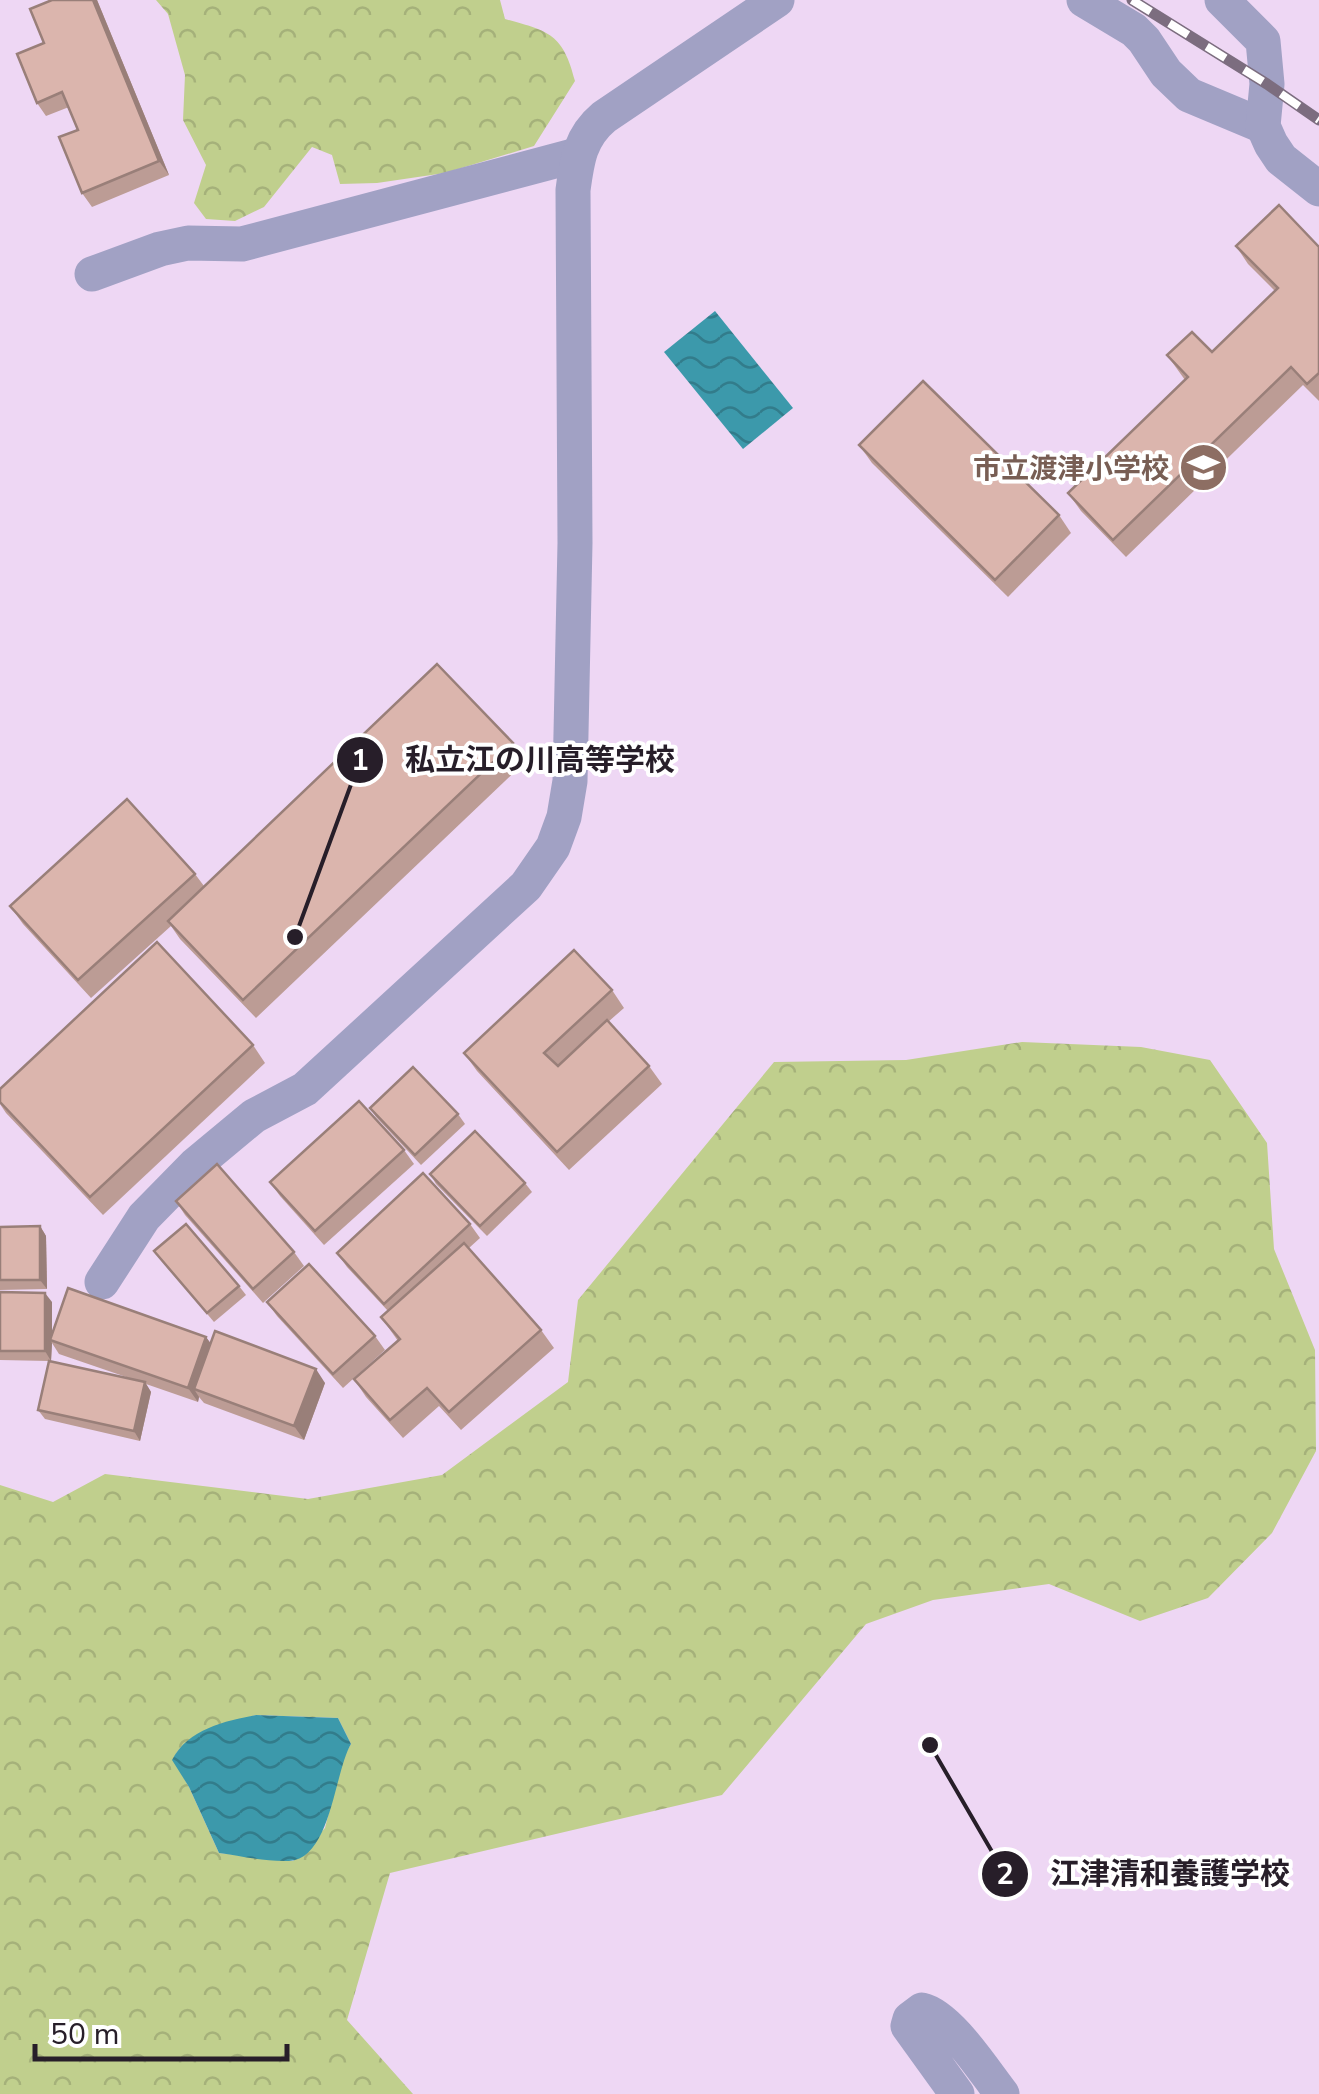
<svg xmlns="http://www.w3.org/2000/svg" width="1319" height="2094" viewBox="0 0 1319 2094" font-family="'Nunito Sans','Noto Sans JP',sans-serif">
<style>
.forest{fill:url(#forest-crowns);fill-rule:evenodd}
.water{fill:url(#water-waves)}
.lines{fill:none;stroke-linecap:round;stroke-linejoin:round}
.minor{stroke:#a1a1c4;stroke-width:35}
.rail-casing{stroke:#7c6d7f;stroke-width:11}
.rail{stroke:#fff;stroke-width:8;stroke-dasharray:22;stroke-linecap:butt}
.wall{fill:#bc9c95;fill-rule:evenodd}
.shaded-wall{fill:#997f79}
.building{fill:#dbb5ad;stroke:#997f79;stroke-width:2.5}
.labels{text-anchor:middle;stroke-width:8;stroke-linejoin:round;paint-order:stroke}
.education-label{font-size:28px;font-weight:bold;fill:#785e54;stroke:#fff;text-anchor:end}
.leader{fill:none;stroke:#271e29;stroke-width:4}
.callout-dot{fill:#271e29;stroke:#fff;stroke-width:4}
.mark-label{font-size:30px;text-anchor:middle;font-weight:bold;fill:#fff}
.callout-label{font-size:30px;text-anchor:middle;font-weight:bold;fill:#271e29;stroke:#fff;stroke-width:8;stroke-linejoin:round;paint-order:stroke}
</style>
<defs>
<pattern id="forest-crowns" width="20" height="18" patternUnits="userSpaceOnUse" patternTransform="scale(2.5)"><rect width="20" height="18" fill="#c0cf8d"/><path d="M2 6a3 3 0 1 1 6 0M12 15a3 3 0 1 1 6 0" fill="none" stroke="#a5b17a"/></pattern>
<pattern id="water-waves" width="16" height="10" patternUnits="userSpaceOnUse" patternTransform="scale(2.5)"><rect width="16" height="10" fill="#3c99ab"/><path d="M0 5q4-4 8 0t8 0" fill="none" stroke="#327c8b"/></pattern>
</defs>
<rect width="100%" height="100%" fill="#eed7f4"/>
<g class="forest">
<path d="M156 0H500L505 19C548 31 563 33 575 81L534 146 445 173 377 183 340 184 332 155 312 147 264 207 235 221 206 219 194 203 206 165 183 120 185 75 168 14Z"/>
<path d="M1022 1042 1141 1047 1210 1060 1267 1143 1274 1249 1315 1350 1316 1451 1272 1533 1208 1598 1140 1621 1049 1584 933 1600 866 1624 722 1795 390 1873 347 2020 413 2094H0V1485L53 1502 105 1474 308 1499 442 1475 568 1382 578 1300 774 1062 906 1060ZM256 1715 338 1718 351 1744 342 1759 325 1828 293 1861 219 1853 189 1787 173 1759C188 1729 225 1725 256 1715Z"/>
</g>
<g class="water">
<path d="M715 311 793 408 743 449 664 352Z"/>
<path d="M256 1715 338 1718 351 1744C334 1773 331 1859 289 1861 266 1862 241 1856 219 1853L189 1787 172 1760C188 1729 225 1721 256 1715Z"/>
</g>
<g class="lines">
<g class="minor">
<path d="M1084 0 1134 30 1144 40 1166 73 1189 95 1263 126"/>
<path d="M1222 0 1263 41 1267 84 1263 126 1271 144 1281 159 1319 189"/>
<path d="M92 274 160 249 188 243 242 244 577 155"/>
<path d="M102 1282 144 1217 195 1165 254 1116 305 1089 526 886 553 847 564 817 570 781 575 543 573 190C577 160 580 137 604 117L777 0"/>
<path d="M957 2094 908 2026 910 2019 922 2010C949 2016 984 2071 1002 2094"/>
</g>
<defs>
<path id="rail" d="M1132 0 1267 84 1319 120"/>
</defs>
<use href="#rail" class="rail-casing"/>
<use href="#rail" class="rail"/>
</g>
<g class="wall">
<path d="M52 0H97L169 175 92 207 82 193 78 130 69 107 46 116 37 103 44 43Z"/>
<path d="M1236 246 1319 247V401L1303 385 1126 557 1081 511 1068 493 1185 380 1167 355 1212 352 1275 291 1248 264Z"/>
<path d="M859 445 1059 515 1071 533 1008 597 872 463Z"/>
<path d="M513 743 526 761 256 1018 180 939 171 926 91 998 23 924 10 906 195 874 204 886Z"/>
<path d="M612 990 624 1008 608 1022 649 1066 662 1084 569 1170 477 1071 464 1053Z"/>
<path d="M253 1045 265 1063 103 1215 6 1113 0 1104V1089Z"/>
<path d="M370 1108 458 1114 465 1124 421 1165 376 1117Z"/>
<path d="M404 1150 414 1164 324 1245 280 1196 270 1182Z"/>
<path d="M430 1174 525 1183 532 1192 487 1236 436 1184Z"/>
<path d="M176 1201 294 1252 304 1266 263 1303 185 1215Z"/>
<path d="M470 1224 480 1238 469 1248 541 1330 554 1348 461 1430 439 1406 403 1438 366 1397 354 1379 398 1341 381 1317 388 1311 347 1267 337 1253Z"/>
<path d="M40 1226 46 1236 47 1289 0 1290V1227Z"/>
<path d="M154 1251 239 1286 246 1295 214 1322Z"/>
<path d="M0 1292 52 1302V1334L206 1337 211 1344 325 1383 304 1440 204 1403 199 1397 198 1402 146 1384 151 1392 140 1441 45 1419 38 1410 49 1361 0 1360ZM52 1343 59 1354 135 1380 51 1361Z"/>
<path d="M267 1302 375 1336 385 1350 343 1388 277 1316Z"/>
</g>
<g class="shaded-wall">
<path d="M93 0H97L169 175 159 161Z"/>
<path d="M40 1226 46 1236 47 1289 40 1280Z"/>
<path d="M45 1293 52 1302V1340H50L52 1343 51 1361 45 1351Z"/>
<path d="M206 1337 216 1351 194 1389 199 1397 198 1402 188 1388Z"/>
<path d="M316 1369 325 1383 304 1440 294 1426Z"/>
<path d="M145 1382 151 1392 140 1441 134 1431Z"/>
</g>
<g class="building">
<path d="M52 0H93L159 161 82 193 59 137 78 130 62 92 37 103 17 54 44 43 30 9Z"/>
<path d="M1279 205 1319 247V373L1307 384 1291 367 1113 540 1068 493 1188 377 1167 355 1192 332 1212 352 1278 288 1236 246Z"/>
<path d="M923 381 1059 515 995 580 859 445Z"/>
<path d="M437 664 513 743 243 1000 168 921Z"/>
<path d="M127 799 195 874 78 980 10 906Z"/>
<path d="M157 942 253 1045 90 1197 0 1102V1089Z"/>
<path d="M574 950 612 990 544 1053 558 1066 607 1020 649 1066 557 1152 464 1053Z"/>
<path d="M413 1067 458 1114 415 1155 370 1108Z"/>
<path d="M359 1101 404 1150 315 1231 270 1182Z"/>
<path d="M475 1131 525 1183 480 1226 430 1174Z"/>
<path d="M217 1164 294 1252 253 1289 176 1201Z"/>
<path d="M423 1173 470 1224 384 1304 337 1253Z"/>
<path d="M186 1224 239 1286 207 1313 154 1251Z"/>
<path d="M40 1226V1280H0V1227Z"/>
<path d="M464 1243 541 1330 449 1412 427 1388 390 1420 354 1379 400 1339 381 1317Z"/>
<path d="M309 1264 375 1336 333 1374 267 1302Z"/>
<path d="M68 1288 206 1337 188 1388 50 1340Z"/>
<path d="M0 1292 45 1293V1351H0Z"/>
<path d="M215 1331 316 1369 294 1426 194 1389Z"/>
<path d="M49 1361 145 1382 134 1431 38 1410Z"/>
</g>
<defs>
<symbol id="school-disc" viewBox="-11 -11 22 22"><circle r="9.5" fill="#8d6e63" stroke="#fff"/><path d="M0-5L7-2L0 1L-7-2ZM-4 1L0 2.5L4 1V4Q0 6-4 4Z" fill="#fff"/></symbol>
</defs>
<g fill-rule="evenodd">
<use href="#school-disc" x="1176" y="440" width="55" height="55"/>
</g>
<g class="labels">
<g class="education-label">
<text x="1169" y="478">市立渡津小学校</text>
</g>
</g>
<path class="leader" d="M295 937L360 760M930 1745L1005 1874"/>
<g class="callout-dot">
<circle cx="295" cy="937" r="10"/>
<circle cx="930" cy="1745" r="10"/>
<circle cx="360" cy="760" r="25"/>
<circle cx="1005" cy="1874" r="25"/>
</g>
<g class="mark-label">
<text x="360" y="770">1</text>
<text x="1005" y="1884">2</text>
</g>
<g class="callout-label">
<text x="540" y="770">私立江の川高等学校</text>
<text x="1170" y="1884">江津清和養護学校</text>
</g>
<path d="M35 2044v15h252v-15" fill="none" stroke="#271e29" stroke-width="5"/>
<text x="50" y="2044" font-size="30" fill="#271e29" stroke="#ffffff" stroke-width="8" paint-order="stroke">50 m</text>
</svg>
